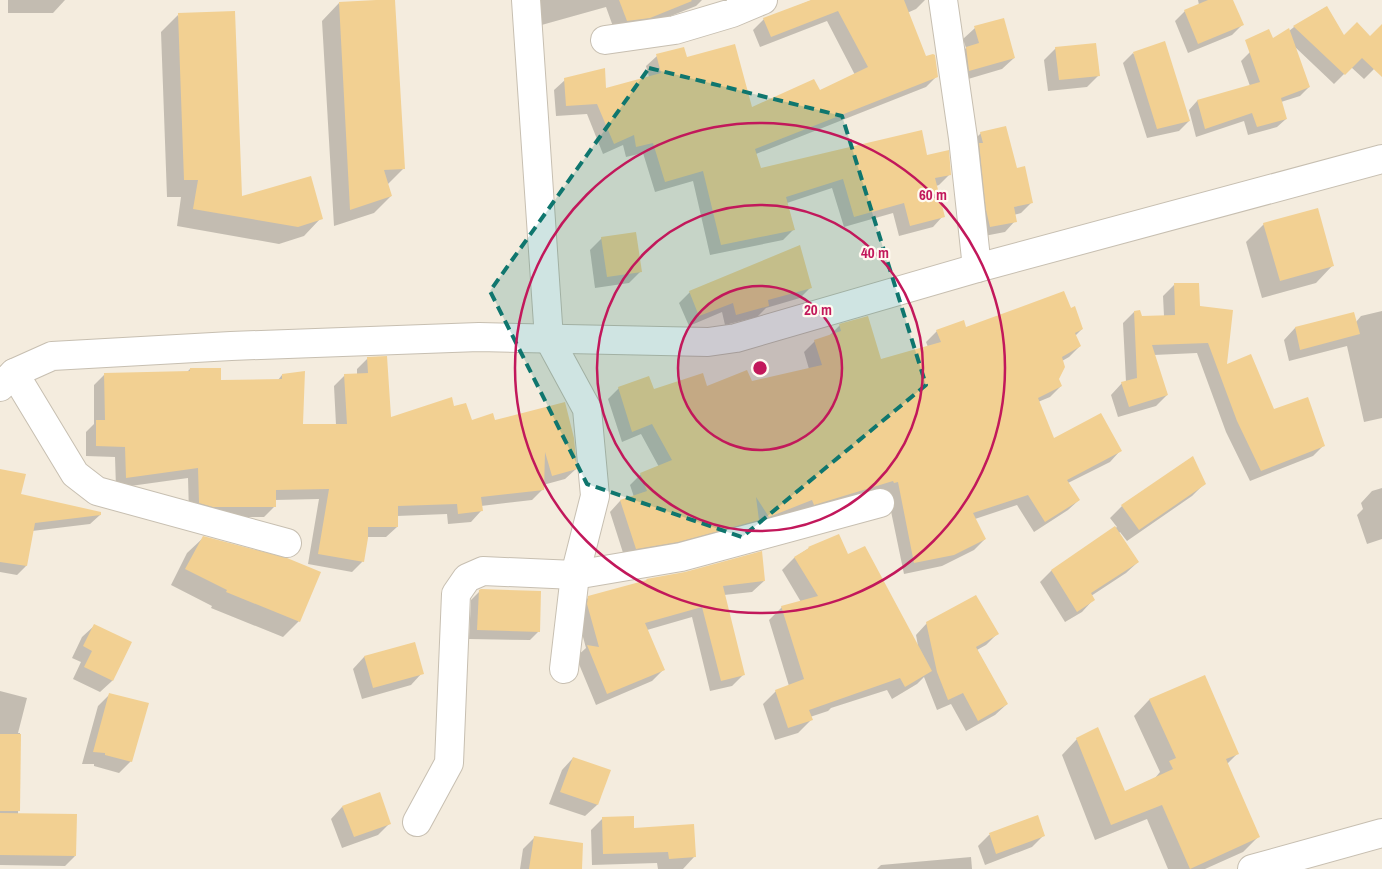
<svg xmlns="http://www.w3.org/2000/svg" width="1382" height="869" viewBox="0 0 1382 869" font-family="'Archivo Narrow',sans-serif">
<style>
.shadow{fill:#0003}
.building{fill:#f2d092}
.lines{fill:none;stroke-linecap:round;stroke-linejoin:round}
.minor-casing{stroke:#c7bfb1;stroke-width:30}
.minor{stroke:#fff;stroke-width:28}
.marked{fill:#0f766e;fill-opacity:0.2;stroke:#0f766e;stroke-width:4;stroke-dasharray:10 6;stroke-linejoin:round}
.ring{fill:none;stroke:#c2185b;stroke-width:2.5}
.centre{fill:#c2185b;stroke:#fffaf1;stroke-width:2.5}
.ring-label{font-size:15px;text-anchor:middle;font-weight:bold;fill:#c2185b;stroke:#fffaf1;stroke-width:4.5;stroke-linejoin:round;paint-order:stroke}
</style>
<rect width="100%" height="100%" fill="#f4ecde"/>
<g class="shadow">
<path d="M8 0H65L53 13H8Z"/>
<path d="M533 0H702L696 6 638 29 615 32 606 7 538 26Z"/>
<path d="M812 0H925L916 9 907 13 925 58 937 76 926 87 756 154 760 169 926 156 950 174 939 185 936 186 943 216 933 227 899 236 893 213 844 227 832 188 787 203 794 229 783 240 710 255 693 181 655 192 643 153 626 157 623 145 603 154 587 114 556 116 554 90 565 80 605 90 649 77 646 66 657 56 686 58 751 109 819 91 855 75 827 21 760 47 753 30 764 19Z"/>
<path d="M1198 0H1232L1242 25 1232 35 1188 53 1175 21 1185 11 1199 5Z"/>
<path d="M339 3 404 168 387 185 391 196 374 213 334 226 322 21Z"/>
<path d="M1326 7 1344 37 1370 38 1382 26V69H1374L1364 79 1351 67 1334 84 1294 46 1309 87 1300 96 1281 102 1286 119 1277 127 1248 135 1244 121 1196 137 1189 110 1197 101 1250 86 1241 61 1250 52 1289 31 1294 27Z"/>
<path d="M178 15 241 198 321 218 304 236 279 244 177 226 181 197H167L161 32Z"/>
<path d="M975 28 1014 58 1002 69 958 82 954 60 966 48 963 39Z"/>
<path d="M1056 48 1099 75 1087 87 1048 91 1044 60Z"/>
<path d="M1133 53 1189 121 1179 131 1147 138 1123 63Z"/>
<path d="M981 133 1016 169 1031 203 1021 213 1014 215 1015 221 1005 232 979 237 970 144Z"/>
<path d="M1264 224 1333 265 1316 283 1262 298 1246 242Z"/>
<path d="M602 238 640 272 629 283 595 288 590 250Z"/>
<path d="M1174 285 1199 307 1226 366 1273 411 1324 445 1313 456 1250 481 1226 432 1197 353 1154 355 1167 395 1156 406 1118 417 1111 395 1122 383 1126 382 1123 323 1134 312 1141 317 1164 316 1163 296Z"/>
<path d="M810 288 800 298 766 308 757 317 725 325 722 312 689 326 679 303 690 292Z"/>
<path d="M1070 309 1082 329 1075 336 1080 346 1069 357 1062 361 1057 379 1061 386 1050 397 1038 402 1053 440 1120 451 1110 462 1068 483 1079 500 1068 510 1034 532 1017 505 975 519 985 539 974 550 942 566 904 574 887 492 803 515 802 510 758 527 755 522 746 530 625 559 610 512 620 501 634 497 630 485 641 474 659 467 641 434 622 442 608 399 619 388 653 390 706 388 751 383 809 369 804 352 815 341 829 336 840 325 880 361 928 347 926 342 937 331 965 329Z"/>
<path d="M1382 311V418L1364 422 1347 346 1289 361 1284 340 1295 328 1356 322 1361 316Z"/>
<path d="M368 358 390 419 454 408 471 422H494L576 469 565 479 543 485V489L532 500 481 506V511L471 522 448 524 447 514 397 516V527L386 537H367L363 561 352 572 308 564 319 499 275 500V506L264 517H202L189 513 188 478 116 488 115 457 86 456V432L94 424V385L104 375 187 372 190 369 220 381 278 380 282 375 302 425H336L334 386 345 375H357V369Z"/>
<path d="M0 470 20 495 100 515 90 524 32 531 26 566 17 575 0 572Z"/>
<path d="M1204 484 1192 496 1127 541 1120 532 1119 533 1138 562 1126 573 1091 596 1093 600 1082 612 1065 622 1040 582 1051 571 1117 527 1110 518 1122 506Z"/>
<path d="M1382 488V539L1367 544 1357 515 1363 509 1361 503 1372 491Z"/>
<path d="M203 538 299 621 283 637 211 608 212 606 171 585 187 553Z"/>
<path d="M809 548 847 556 918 646 916 635 927 623 997 634 986 645 977 650 1007 704 995 715 966 731 951 704 937 710 924 677 917 684 892 699 887 690 831 708 828 711 810 717 811 720 798 733 775 740 763 704 776 691 789 686 769 620 782 607 801 602 782 570 794 558Z"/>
<path d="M647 580 764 581 752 592 724 595 743 675 732 686 710 691 692 617 647 630 663 670 652 681 596 705 576 657 586 648 577 615 578 608 589 597 645 582Z"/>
<path d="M480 591 539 631 530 640 469 639 471 600Z"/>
<path d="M94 626 130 643 112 681 100 692 73 679 81 662 72 658 82 637Z"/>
<path d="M414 643 422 673 411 685 362 699 353 669 364 657Z"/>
<path d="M1204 677 1237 754 1227 764 1258 837 1243 852 1205 869H1168L1147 819 1095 840 1062 755 1077 739 1125 792 1155 778 1160 772 1134 716 1149 700Z"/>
<path d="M0 691 27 698 18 733H20L18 815 75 856 65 866 0 865Z"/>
<path d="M110 694 131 761 119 773 94 766V764H82L98 706Z"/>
<path d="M573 758 609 771 597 805 585 816 549 804 562 770Z"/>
<path d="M342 807 390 823 378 835 342 848 331 819Z"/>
<path d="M1037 817 1044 835 1032 847 985 865 978 846 989 835Z"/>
<path d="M603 818 633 829 694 857 683 869H658L657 863 592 865 591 830Z"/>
<path d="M535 837 574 869H520L523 849Z"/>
<path d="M971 857 972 869H877L881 865Z"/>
</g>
<g class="building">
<path d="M376 0H395L405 169 384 170 392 196 350 210 339 2Z"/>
<path d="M619 0H691L692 1 650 18 627 21Z"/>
<path d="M811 0H904L926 56 933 54 935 55 938 77 755 149 761 168 922 130 927 155 949 150 951 175 935 178 945 217 910 226 904 203 854 217 843 179 786 197 795 230 721 245 703 171 665 182 653 143 636 147 634 135 614 144 597 104 566 106 564 78 605 68 606 88 661 73 656 54 684 47 687 57 735 44 752 107 814 79 820 90 868 67 838 11 771 37 763 18Z"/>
<path d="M1208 0H1233L1244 25 1198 44 1184 10Z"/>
<path d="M1327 6 1344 35 1357 22 1370 36 1382 24V77L1362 58 1345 75 1293 26Z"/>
<path d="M235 11 242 196 311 176 323 219 298 227 193 209 198 180H184L178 13Z"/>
<path d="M1004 18 1015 58 969 71 966 47 979 43 974 26Z"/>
<path d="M1289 28 1310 87 1281 98 1287 119 1257 127 1252 113 1205 129 1197 100 1260 82 1245 40 1269 29 1273 38Z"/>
<path d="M1165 41 1190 121 1157 129 1133 52Z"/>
<path d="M1096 43 1100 76 1059 80 1055 47Z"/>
<path d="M1006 126 1017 168 1025 166 1033 203 1014 207 1017 222 990 227 986 210 979 143H983L980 132Z"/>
<path d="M1318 208 1334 266 1280 281 1263 223Z"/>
<path d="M636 232 642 272 607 277 601 237Z"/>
<path d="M800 245 812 288 768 300 769 306 736 315 733 303 699 316 689 291Z"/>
<path d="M1174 283H1199L1200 306 1233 310 1227 364 1251 354 1274 409 1308 397 1325 446 1261 471 1237 421 1208 343 1152 345 1168 395 1129 407 1121 382 1137 378 1134 311 1140 310 1142 316 1175 315Z"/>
<path d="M1064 291 1071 308 1075 306 1083 329 1075 333 1081 346 1062 357 1065 367 1059 379 1062 386 1038 398 1054 438 1101 413 1122 451 1067 480 1080 500 1045 522 1028 495 973 513 986 539 954 555 914 563 898 482 894 483 893 481 814 505 812 500 769 517 756 497 759 520 678 542 636 549 620 500 647 491 640 473 672 460 652 424 632 432 618 387 649 376 654 389 703 373 707 386 747 370 752 381 822 365 814 340 841 331 839 324 868 316 881 359 941 342 936 330 964 320 966 327Z"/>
<path d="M1354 312 1360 334 1300 350 1295 327Z"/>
<path d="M387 356 391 417 452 397 454 406 466 403 472 420 493 413 495 420 565 402 574 438 577 469 552 476 545 452 544 490 481 497 483 511 458 514 457 504 398 506V527H368V538L364 562 318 554 329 489 276 490V507H213L199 503 198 468 126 478 125 447 96 446V420H105L104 373 190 371V368H221V380L282 379V374L305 371 303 424H347L344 374 368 373 367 357Z"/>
<path d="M1193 456 1206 484 1139 530 1121 505Z"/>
<path d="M0 469 26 474 21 494 101 512V515L35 523 27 566 0 562Z"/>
<path d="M1115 526 1139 562 1091 593 1095 600 1077 612 1051 570Z"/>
<path d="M839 534 848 554 865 546 932 671 905 687 900 678 809 710 813 720 788 728 775 690 804 679 781 606 818 596 794 557 809 548 808 547Z"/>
<path d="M203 536 287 558 321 572 300 622 226 592 227 590 185 569Z"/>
<path d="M762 551 765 581 723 586 745 675 721 681 702 607 645 623 665 670 607 694 587 645 599 647 587 604 588 596 647 580 646 579 685 572Z"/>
<path d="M481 589 541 591 540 632 477 630 479 590Z"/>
<path d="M976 595 999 634 976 647 1008 704 978 721 963 693 948 700 937 672 926 622Z"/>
<path d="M94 624 132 642 113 681 84 667 92 651 83 646Z"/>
<path d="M415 642 424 674 373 688 364 656Z"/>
<path d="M1205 675 1239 754 1226 759 1260 837 1190 869 1162 805 1111 825 1076 738 1098 727 1125 791 1173 769 1169 761 1176 758 1149 699Z"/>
<path d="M109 693 149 703 132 762 105 755V753L93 752Z"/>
<path d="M0 734H21L20 811H0Z"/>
<path d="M573 757 611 770 598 805 560 792Z"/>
<path d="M380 792 391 824 354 837 342 806Z"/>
<path d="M0 813 77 814 76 856 0 855Z"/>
<path d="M1038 815 1045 836 996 854 989 833Z"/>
<path d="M634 816V828L694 824 696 857 669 859 668 852 603 854 602 817Z"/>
<path d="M534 836 583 843 582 869H529Z"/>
</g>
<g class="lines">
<defs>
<g id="minor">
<path d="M526 0 549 339 587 409 595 496 575 575 564 669"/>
<path d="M943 0 963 138 977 268"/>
<path d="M605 40 675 30 732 13 763 0"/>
<path d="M14 373 75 474 97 491 287 543"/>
<path d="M0 387 14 373 52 356 231 346 479 337 708 342 736 338 977 268 1382 159"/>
<path d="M417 822 449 763 456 594 467 578 483 571 575 575 681 557 880 503"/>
<path d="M1252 869 1382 833"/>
</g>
</defs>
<use href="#minor" class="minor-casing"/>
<use href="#minor" class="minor"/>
</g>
<path class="marked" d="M649 68 842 116 926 385 742 537 587 484 490 291Z"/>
<circle cx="760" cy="368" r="82" fill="#c2185b" fill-opacity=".12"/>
<g class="ring">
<circle cx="760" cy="368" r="82"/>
<circle cx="760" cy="368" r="163"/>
<circle cx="760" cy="368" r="245"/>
</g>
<circle cx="760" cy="368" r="8" class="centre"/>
<g class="ring-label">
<text x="933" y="200">60 m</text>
<text x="875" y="258">40 m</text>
<text x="818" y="315">20 m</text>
</g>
</svg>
